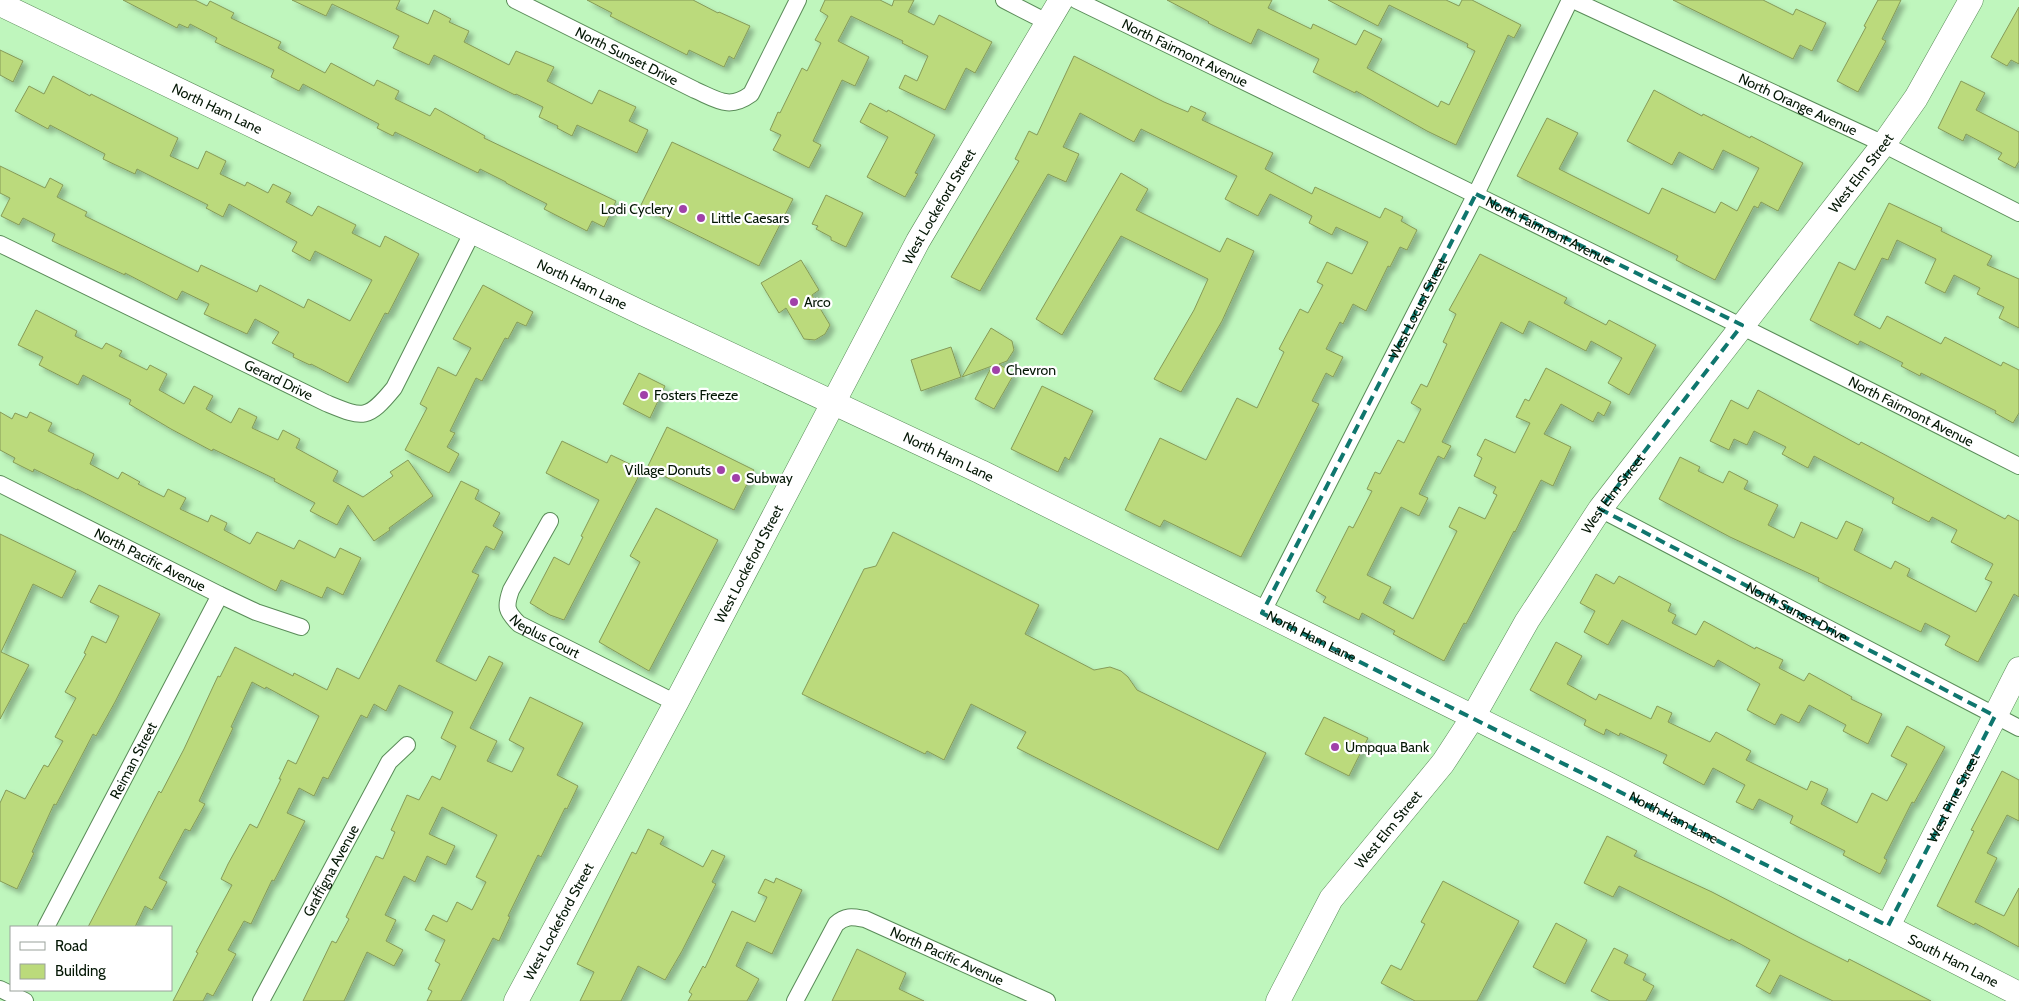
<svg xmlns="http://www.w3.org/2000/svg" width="2019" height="1001" viewBox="0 0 2019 1001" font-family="Cabin,sans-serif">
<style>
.building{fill:#bbda7b;stroke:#859a58;filter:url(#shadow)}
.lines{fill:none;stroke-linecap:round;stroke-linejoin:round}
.street-casing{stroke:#598b58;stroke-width:18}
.secondary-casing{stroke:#598b58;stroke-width:25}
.street{stroke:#fff;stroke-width:16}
.secondary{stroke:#fff;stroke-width:24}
.marked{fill:none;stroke:#0f766e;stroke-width:4;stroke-dasharray:10 6;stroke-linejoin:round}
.poi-dot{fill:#a041a9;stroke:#fff;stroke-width:2}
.labels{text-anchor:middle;stroke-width:4.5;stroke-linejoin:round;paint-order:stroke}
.street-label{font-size:14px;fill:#031604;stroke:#fff}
.poi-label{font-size:14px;fill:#031604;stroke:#fff;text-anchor:start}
</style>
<defs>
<filter id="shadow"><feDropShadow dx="4.5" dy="4.5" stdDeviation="2.5" flood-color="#0004"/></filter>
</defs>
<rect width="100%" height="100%" fill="#bff6bd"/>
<g class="building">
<path d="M123 0H195L207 6 210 1 234 13 231 18 281 42 278 48 325 73 331 63 374 86 377 80 399 91 395 99 430 116 435 108 485 136 484 138 616 201 604 227 592 221 587 231 544 209 547 204 506 183V182L480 169 478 173 395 132 393 136 377 128 379 124 303 84 299 91 271 77 274 70 215 42 217 38 190 24 188 28 179 24 177 28Z"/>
<path d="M292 0H400L396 9 428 24 434 10 451 19 449 22 469 31 464 42 509 65 516 51 554 67 547 81 592 104 599 90 636 107 629 121 648 130 637 153 577 125 572 136 557 128 558 126 539 117 543 107 516 94 515 95 434 55 429 65 393 48 399 36 332 4 326 16Z"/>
<path d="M587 0H693L718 13 719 12 750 26 734 59 729 56 724 67 689 50 687 55 610 16 612 13Z"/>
<path d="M825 0H880L892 6 894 0H914L908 12 934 25 939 15 992 42 975 73 966 68 945 110 899 88 905 75 917 81 928 56 902 43 903 41 851 16 838 41 869 57 855 86 842 80 813 141 821 145 809 168 773 150 781 135 770 130 778 112 780 113 802 68 807 71 821 43 815 40 828 16 820 11Z"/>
<path d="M1167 0H1272L1268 8 1311 29 1313 24 1356 45 1364 30 1382 39 1367 68 1438 107 1441 101 1449 105 1467 68 1475 51 1467 47 1468 44 1389 5 1378 26 1328 0H1446L1459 6 1462 0H1472L1521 25 1514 38 1508 35 1456 145 1427 131 1356 91 1355 93 1313 72 1319 59 1258 29 1251 44 1208 23 1209 22Z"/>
<path d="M1673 0H1763L1793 15 1796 9 1826 23 1812 51 1800 45 1793 59Z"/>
<path d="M1878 0H1901L1882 39 1886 41 1858 92 1837 81 1866 27 1864 26Z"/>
<path d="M2019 7V64L2011 60 2007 66 1991 57Z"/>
<path d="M0 50 23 61 13 82 0 75Z"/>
<path d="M1074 56 1164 102 1188 112 1191 106 1206 113 1202 120 1273 153 1265 169 1312 194 1315 187 1380 218 1385 208 1403 217 1401 221 1417 230 1407 250 1400 247 1390 267 1388 266 1366 311 1353 304 1343 324 1340 322 1326 349 1343 357 1333 377 1326 373 1312 401 1319 404 1241 557 1164 520 1160 527 1125 510 1160 438 1206 460 1237 398 1257 408 1284 352 1279 349 1300 309 1308 313 1323 285 1317 282 1327 262 1352 274 1368 242 1336 227 1332 235 1309 223 1312 216 1270 194 1258 216 1225 199 1237 176 1141 129 1134 142 1080 113 1063 147 1079 154 1066 182 1048 174 980 291 951 277 1019 161 1015 159 1029 131 1037 135Z"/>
<path d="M53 76 90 96 91 94 178 138 170 156 198 169 206 151 226 161 220 174 245 186 247 182 268 193 273 184 291 193 286 202 312 216 318 206 356 225 352 233 380 247 385 236 419 254 388 314 385 313 348 383 311 364 310 365 293 357 294 354 272 343 279 332 255 319 247 334 204 314 209 304 182 291 177 300 125 273V275L52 241 55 234 23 218 19 225 1 216 10 198 0 193V166L45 188 50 178 63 185 57 197 87 212 85 216 198 272 201 265 257 292 260 285 304 308 308 299 350 321 372 280 315 251 310 261 292 251 297 242 229 204 223 217 206 208 208 205 137 169 135 174 103 159 105 154 50 125 48 129 15 111 29 86 44 94Z"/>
<path d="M1961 81 1985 93 1976 110 2019 132V161L2015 168 1998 159 2002 153 1966 134 1963 141 1938 128Z"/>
<path d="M1654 90 1702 116 1703 114 1750 138 1751 136 1803 163 1778 211 1761 202 1758 208 1754 206 1715 280 1676 260 1678 256 1517 176 1547 118 1578 133 1559 169 1649 214 1662 188 1715 213 1721 202 1737 211 1759 168 1723 150 1713 170 1679 152 1672 165 1627 141Z"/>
<path d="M870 103 887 112 888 110 935 135 915 173 918 174 905 197 867 177 888 137 860 122Z"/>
<path d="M672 142 793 199 759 266 640 207Z"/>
<path d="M1121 173 1148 189 1136 210 1220 252 1227 238 1254 251 1222 321 1181 392 1154 379 1194 310 1208 279 1121 236 1062 335 1036 319Z"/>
<path d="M826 195 863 213 846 247 831 240V237L816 229 818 226 812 224Z"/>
<path d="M1889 203 1942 228 1941 231 1992 256 1987 265 2019 279V328L1999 318 2004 307 1977 294 1980 288 1954 275 1945 293 1925 283 1936 259 1897 240 1888 260 1882 258 1854 315 1880 329 1887 316 1941 344 1945 337 2001 366 2003 362 2019 370V413L2013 423 1995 413 1996 411 1921 373 1920 376 1901 366 1903 363 1860 341 1858 345 1810 320 1839 262 1855 270Z"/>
<path d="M1480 254 1567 298 1564 303 1606 325 1609 320 1656 345 1629 395 1608 383 1622 358 1591 341 1586 351 1529 321 1523 334 1501 322 1442 442 1451 446 1444 459 1438 456 1419 494 1428 498 1419 516 1401 507 1367 575 1391 587 1383 603 1413 619 1457 531 1449 527 1459 507 1485 519 1497 495 1493 493 1496 487 1474 476 1482 458 1477 455 1485 439 1515 453 1530 423 1516 417 1525 399 1529 401 1546 368 1611 402 1604 416 1598 412 1593 422 1561 404 1544 434 1571 447 1553 486 1541 480 1515 532 1514 531 1466 624 1464 623 1444 661 1393 634 1395 631 1362 613 1359 620 1323 602 1326 597 1316 591 1349 526 1353 528 1372 491 1367 489 1375 472 1380 474 1398 440 1404 443 1421 409 1411 403 1421 384 1427 387 1447 344 1443 342 1456 314 1449 310Z"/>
<path d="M801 260 819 290 812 295 830 325 825 334 815 340 804 339 786 308 779 313 761 283Z"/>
<path d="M483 285 533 312 526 326 517 322 508 339 505 338 482 381 476 378 450 431 455 433 447 447 459 454 449 473 405 450 427 408 420 404 438 367 456 376 471 348 453 339Z"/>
<path d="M36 310 77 331 75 336 102 349 106 343 122 351 119 356 147 370 150 365 167 374 159 390 184 404 194 386 213 396 206 409 231 423 239 408 257 417 252 428 278 440 283 430 300 439 296 448 338 471 333 481 363 497 393 476 390 472 408 460 433 496 389 528 390 530 374 541 348 505 337 525 310 511 315 503 274 481 275 479 213 449 212 451 171 429 129 404 131 400 83 375 78 385 39 365 43 357 18 345Z"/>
<path d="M991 328 1012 341 1014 350 1007 361 999 364 1014 374 994 409 975 399 992 366 962 377Z"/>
<path d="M951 347 961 377 921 391 911 360Z"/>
<path d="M639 373 665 386 650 418 623 404Z"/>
<path d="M1042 386 1093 411 1069 460 1065 457 1058 472 1011 449Z"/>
<path d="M1758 390 1859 445 1861 442 2005 519 2008 515 2019 521V597L2014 594 1978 662 1945 645 1950 636 1925 623 1921 632 1818 581 1819 578 1730 537 1659 499 1680 457 1700 467 1698 471 1723 483 1729 471 1748 481 1744 489 1778 505 1768 525 1794 538 1801 522 1837 539 1846 521 1863 529 1854 550 1891 569 1895 561 1910 569 1907 576 1976 612 1992 582 1985 579 1993 564 1951 542 1957 530 1932 517 1929 522 1892 503 1894 498 1814 456 1808 468 1782 454 1786 447 1754 431 1747 445 1734 439 1729 450 1710 441 1731 400 1748 409Z"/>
<path d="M0 412 12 419 15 413 27 418 30 412 52 423 48 431 94 454 90 464 118 479 122 472 140 482 138 484 164 497 168 489 186 498 180 509 208 522 211 515 227 523 224 530 250 544 257 532 294 549 299 540 335 558 340 548 361 558 343 595 327 587 322 598 281 580 276 591 77 489V490L34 469 33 472 13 462 15 458 0 450Z"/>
<path d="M667 427 754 470 734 510 647 468Z"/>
<path d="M562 441 607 463 611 455 642 470 564 620 550 615 530 603 554 557 569 565 583 537 581 536 599 500 546 473Z"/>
<path d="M461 481 479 490 475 499 500 513 493 526 503 532 494 550 486 546 472 572 479 575 436 661 476 681 489 656 503 663 470 728 497 741 487 761 512 772 524 748 509 740 530 697 583 723 557 775 578 786 567 809 565 808 541 857 538 855 508 916 510 917 499 941 493 938 461 1001H427L432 991 428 989 440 964 435 961 445 940 425 930 433 915 447 922 457 902 472 910 486 882 476 877 497 835 442 807 429 834 455 846 446 865 427 856 415 882 404 876 385 915 396 920 386 941 403 950 394 966 367 952 344 1001H303L332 941 336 943 349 919 346 917 376 856 383 859 395 832 391 830 407 795 419 800 432 776 440 780 456 746 441 738 453 712 399 685 386 711 374 704 367 718 361 715 328 779 323 777 314 796 299 788 287 813 305 821 274 881 272 880 251 924 244 921 228 950 236 954 213 996 207 993 203 1001H173L198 953 196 952 232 885 221 879 228 864 250 824 257 828 281 779H279L288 760 296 764 319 716 266 687 265 689 252 682 231 727 233 728 199 801 205 804 190 831 185 829 159 878 167 882 152 910 145 906 135 927H88L159 791 161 793 184 749 218 676 220 677 235 647 293 676 294 673 327 690 337 668 359 679Z"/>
<path d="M656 508 718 540 649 671 599 642 640 562 630 556Z"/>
<path d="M893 532 1039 605 1025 634 1094 670 1110 667 1121 671 1128 677 1137 690 1266 753 1218 850 1017 748 1026 732 971 704 944 760 927 751 925 754 802 694 864 569 876 566Z"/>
<path d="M0 534 76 571 62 598 33 584 1 652 29 665 0 719Z"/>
<path d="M1596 574 1614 584 1619 576 1671 604 1668 611 1676 615 1672 623 1696 635 1704 621 1755 649 1756 647 1783 660 1779 668 1804 681 1809 673 1852 697 1851 699 1882 714 1868 744 1843 731 1846 725 1809 705 1799 723 1781 714 1775 725 1747 710 1760 684 1718 660 1714 667 1622 620 1608 645 1584 632 1595 611 1580 603Z"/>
<path d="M99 585 160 614 115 702 96 736 93 734 56 805 54 804 32 852 34 853 17 889 0 881V803L6 790 25 799 44 765 48 767 63 741 55 737 76 698 65 692 86 654 84 653 92 636 106 643 119 616 90 602Z"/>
<path d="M1556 642 1582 656 1567 684 1596 700 1599 694 1651 719 1657 706 1672 713 1668 722 1710 742 1716 732 1751 751 1746 760 1807 790 1811 781 1828 789 1821 804 1857 823 1872 793 1887 801 1907 764 1891 756 1907 726 1945 747 1914 803 1912 802 1884 858 1887 860 1880 874 1843 855 1845 851 1790 823 1793 816 1759 799 1753 810 1736 802 1745 785 1713 768 1704 785 1663 763 1667 755 1620 733 1619 736 1606 729 1604 735 1584 725 1586 720 1530 690Z"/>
<path d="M1324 717 1368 738 1349 776 1305 754Z"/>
<path d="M2002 771 2019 780V821L2007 815 1987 853 1997 858 1975 902 2004 916 2019 888V947L1975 923 1974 925 1937 906 1974 831 1971 830Z"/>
<path d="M648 829 664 837 660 844 703 867 712 850 725 856 712 882 716 884 682 951 665 980 638 966 621 1001H580L594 972 577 964 632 852 636 854Z"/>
<path d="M1607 836 1637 851 1634 856 1712 892 1802 939 1848 962 1849 959 1931 1001H1833L1780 975 1770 994 1756 986 1770 960 1731 939 1730 941 1619 886 1613 897 1584 883Z"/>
<path d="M776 878 802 890 772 954 747 942 736 966 759 979 747 1001H688L692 994 689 992 703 966 705 968 732 911 755 922 767 897 758 893 765 879 774 883Z"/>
<path d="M1443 881 1519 921 1477 1001H1415L1381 983 1391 965 1401 970 1425 924 1421 922Z"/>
<path d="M1556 923 1587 940 1565 984 1533 967Z"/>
<path d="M1614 948 1628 955 1624 963 1646 974 1643 980 1654 986 1646 1001H1610L1591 991Z"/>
<path d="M857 949 906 973 899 989 924 1001H832Z"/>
</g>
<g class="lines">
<defs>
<g id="street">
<path id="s1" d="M515 0 695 90C718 100 729 110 751 94L798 0"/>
<path d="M1004 0 1047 22"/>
<path id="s2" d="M1076 0C1392 153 1706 307 2019 466"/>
<path id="s3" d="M1573 0 1873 139 2019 213"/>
<path id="s4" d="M0 244 326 403C363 418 367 421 394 388L473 231"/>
<path id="s5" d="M0 484 220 595 256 612 301 627"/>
<path id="s6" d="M1600 509 2019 728"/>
<path id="s7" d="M550 521 511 590C505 607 506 611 519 624L676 703"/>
<path id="s8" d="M1262 613 1476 194 1570 0"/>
<path id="s9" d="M46 927 220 595"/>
<path d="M0 989 25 1001"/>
<path id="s10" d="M261 1001 389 762 407 745"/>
<path id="s11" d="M795 1001 836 924C846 915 853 917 865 919L1047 1001"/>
</g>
<g id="secondary">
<path id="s12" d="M0 4 644 314 981 472 1604 782 2019 994"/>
<path id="s13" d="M1888 926 2019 669"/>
<path id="s14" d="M516 1001 676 703 918 241 1061 0"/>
<path id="s15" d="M1278 1001 1331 899 1443 763 1473 717 1527 621 1600 509 1883 145 1916 98 1971 0"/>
</g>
</defs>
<use href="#street" class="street-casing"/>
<use href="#secondary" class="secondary-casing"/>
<use href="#street" class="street"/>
<use href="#secondary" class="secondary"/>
</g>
<path class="marked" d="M1476 194 1742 325 1600 509 1995 716 1888 926 1262 613Z"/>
<g class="poi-dot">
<circle cx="683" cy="209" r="5"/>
<circle cx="701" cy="218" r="5"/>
<circle cx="794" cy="302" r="5"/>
<circle cx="996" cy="370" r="5"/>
<circle cx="644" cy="395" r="5"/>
<circle cx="721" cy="470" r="5"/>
<circle cx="736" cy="478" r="5"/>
<circle cx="1335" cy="747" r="5"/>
</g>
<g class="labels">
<g class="street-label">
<text dy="5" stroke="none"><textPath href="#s2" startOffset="121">North Fairmont Avenue</textPath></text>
<text dy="5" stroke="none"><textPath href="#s1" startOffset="125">North Sunset Drive</textPath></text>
<text dy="5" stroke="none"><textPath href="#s3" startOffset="248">North Orange Avenue</textPath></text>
<text dy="5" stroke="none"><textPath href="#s12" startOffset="241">North Ham Lane</textPath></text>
<text dy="5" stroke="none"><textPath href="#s15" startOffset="1015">West Elm Street</textPath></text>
<text dy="5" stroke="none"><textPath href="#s14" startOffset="900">West Lockeford Street</textPath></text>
<text dy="5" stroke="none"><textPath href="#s2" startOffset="526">North Fairmont Avenue</textPath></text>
<text dy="5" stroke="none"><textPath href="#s12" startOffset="646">North Ham Lane</textPath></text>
<text dy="5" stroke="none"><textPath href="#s8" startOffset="342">West Locust Street</textPath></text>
<text dy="5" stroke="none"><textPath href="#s4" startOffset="310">Gerard Drive</textPath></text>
<text dy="5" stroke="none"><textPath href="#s2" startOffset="931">North Fairmont Avenue</textPath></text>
<text dy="5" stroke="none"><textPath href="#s12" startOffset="1051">North Ham Lane</textPath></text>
<text dy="5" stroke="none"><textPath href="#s15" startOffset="610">West Elm Street</textPath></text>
<text dy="5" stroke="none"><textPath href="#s5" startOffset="168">North Pacific Avenue</textPath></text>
<text dy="5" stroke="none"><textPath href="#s14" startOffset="495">West Lockeford Street</textPath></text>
<text dy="5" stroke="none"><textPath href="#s6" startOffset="222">North Sunset Drive</textPath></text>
<text dy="5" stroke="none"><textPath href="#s7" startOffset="146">Neplus Court</textPath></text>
<text dy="5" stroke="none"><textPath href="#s12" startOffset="1456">North Ham Lane</textPath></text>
<text dy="5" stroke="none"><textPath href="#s9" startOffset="188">Reiman Street</textPath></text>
<text dy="5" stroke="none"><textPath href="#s13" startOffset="144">West Pine Street</textPath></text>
<text dy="5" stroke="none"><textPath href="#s12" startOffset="1861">North Ham Lane</textPath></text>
<text dy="5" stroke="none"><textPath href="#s15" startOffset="205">West Elm Street</textPath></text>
<text dy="5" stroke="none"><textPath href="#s10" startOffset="148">Graffigna Avenue</textPath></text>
<text dy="5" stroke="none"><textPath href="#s14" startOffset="90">West Lockeford Street</textPath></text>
<text dy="5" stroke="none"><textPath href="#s11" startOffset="208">North Pacific Avenue</textPath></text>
<text dy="5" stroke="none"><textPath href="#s12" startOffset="2175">South Ham Lane</textPath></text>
</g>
<g class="poi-label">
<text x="673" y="214" text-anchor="end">Lodi Cyclery</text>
<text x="711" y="223">Little Caesars</text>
<text x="804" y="307">Arco</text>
<text x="1006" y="375">Chevron</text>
<text x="654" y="400">Fosters Freeze</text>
<text x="711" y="475" text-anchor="end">Village Donuts</text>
<text x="746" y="483">Subway</text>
<text x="1345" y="752">Umpqua Bank</text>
</g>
</g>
<rect x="10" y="926" width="162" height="65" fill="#ffffff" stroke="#9aa29b"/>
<rect x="20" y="942" width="25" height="8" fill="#ffffff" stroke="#9aa29b"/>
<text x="55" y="951" font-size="15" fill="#031604">Road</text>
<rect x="20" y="964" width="25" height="15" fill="#bbda7b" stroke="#9aa29b"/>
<text x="55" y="976" font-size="15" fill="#031604">Building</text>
</svg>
